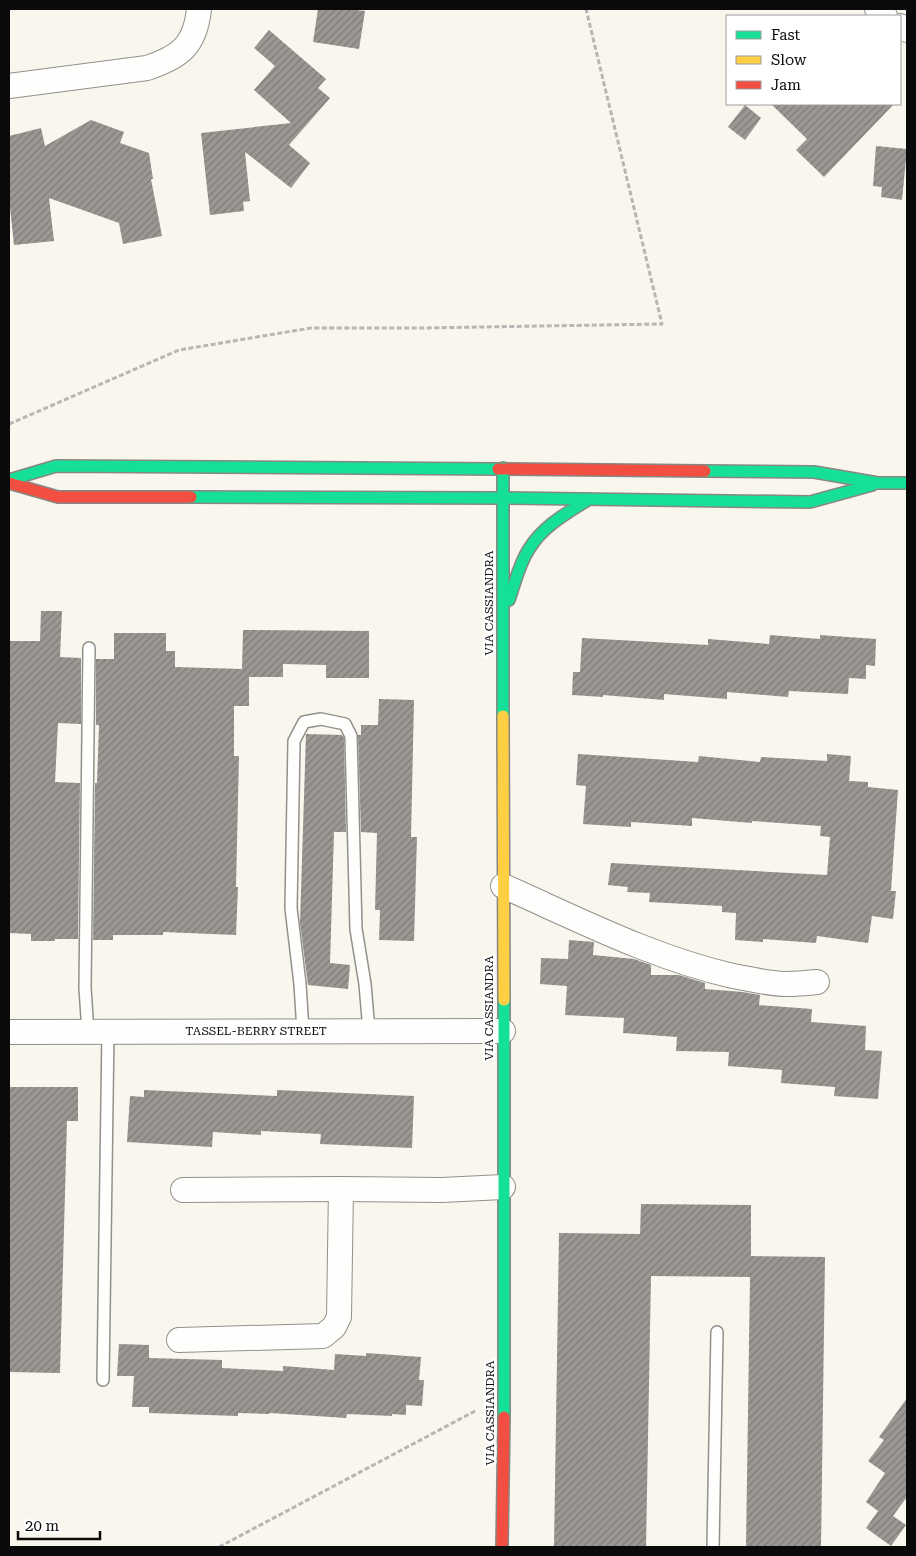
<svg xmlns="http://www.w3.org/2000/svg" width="916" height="1556" viewBox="0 0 916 1556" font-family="'Roboto Serif',serif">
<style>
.building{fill:url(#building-hatch)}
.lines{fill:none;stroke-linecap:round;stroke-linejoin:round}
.lane-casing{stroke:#92908c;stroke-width:14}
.street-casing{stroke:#92908c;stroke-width:26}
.fast-casing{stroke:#888783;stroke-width:14}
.slow-casing{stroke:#888783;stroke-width:14}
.jam-casing{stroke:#888783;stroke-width:14}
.path{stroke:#b7b6b5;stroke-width:3;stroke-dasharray:5 2.5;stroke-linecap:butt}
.lane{stroke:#fefefc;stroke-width:11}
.street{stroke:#fefefc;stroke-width:24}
.fast{stroke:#16e098;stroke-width:11}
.slow{stroke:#ffcf43;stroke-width:11}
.jam{stroke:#f24e42;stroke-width:11}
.labels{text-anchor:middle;stroke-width:5;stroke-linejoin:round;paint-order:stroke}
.street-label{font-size:12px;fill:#0a0a0a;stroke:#fff}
</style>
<defs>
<pattern id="building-hatch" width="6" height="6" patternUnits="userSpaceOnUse" patternTransform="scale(1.25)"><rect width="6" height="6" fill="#9b9894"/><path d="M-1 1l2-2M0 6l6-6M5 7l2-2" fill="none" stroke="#7d7a77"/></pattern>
</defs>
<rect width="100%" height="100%" fill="#f9f6ed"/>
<g class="building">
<path d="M318 9H347L365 11 359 49 313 42Z"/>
<path d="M269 30 326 79 318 88 330 98 289 145 310 163 291 188 245 152 250 201 243 202 244 211 210 215 201 133 291 123 254 90 275 66 254 48Z"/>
<path d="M771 104H894L824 177 796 150 807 139Z"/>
<path d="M745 105 761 118 745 140 728 127Z"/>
<path d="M91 120 124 132 120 143 149 153 153 179H151L162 236 123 244 119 223 49 198 54 241 14 245 9 198V136L41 128 45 146Z"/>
<path d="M876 146 907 149 902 200 881 197 882 187 873 186Z"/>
<path d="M41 611H62L60 657 81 658V724L58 723 55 782 80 783 78 939H55V941H31V934L9 933V641H40Z"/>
<path d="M243 630 369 631V678H326V665L283 664V677H249V706H234V756H239L236 887H238L236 935 163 932V935H113V940H93L95 783H97L99 725H96V659H114V633H166V651H175V667L242 669Z"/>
<path d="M770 635 820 639V635L876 639 875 666 866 665V679L849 678 848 694 789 691 788 697 727 692V699L664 694V700L603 695V697L572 695 573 672H580L582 638 708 645V639L769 644Z"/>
<path d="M379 699 414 700 411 837H417L414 941 379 940 380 910H375L377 833 361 832 358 735H361V725H378Z"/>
<path d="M306 734 342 735 344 738 346 832H334L330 963 350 965 348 989 308 985 300 923Z"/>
<path d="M578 754 698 762 699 756 760 762 761 757 827 761V754L851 756 849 781 868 782V787L898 790 891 891H896L893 919 872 916 868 943 817 936 816 943 763 939V942L735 940 736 913 722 912V906L649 902 650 893 627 892 628 887 608 885 611 863 827 875 830 837 820 836 821 826 752 821V823L692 818V826L631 822V827L583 824 586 786 576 785Z"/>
<path d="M569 940 594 942 593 955 634 959 651 965V975H679L705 983V989L743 992 760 995 759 1005 812 1009 811 1022 866 1026 865 1050 882 1051 878 1099 834 1096 835 1087 781 1083 782 1070 728 1066 729 1052 676 1051 677 1037 623 1033 624 1018 565 1015 567 986 540 984 541 958 568 959Z"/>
<path d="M9 1087H78V1121H67L60 1373 9 1372Z"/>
<path d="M144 1090 277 1096V1090L414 1096 412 1148 320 1144 321 1134 261 1131V1135L213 1132 212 1147 127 1142 130 1096 144 1097Z"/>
<path d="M641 1204 751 1205V1256L825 1257 821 1547H746L750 1277 651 1276 646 1547H554L559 1233 640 1234Z"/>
<path d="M119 1344 149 1345V1358L222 1360V1368L283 1371V1366L334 1370 335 1354 366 1356V1353L421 1357 419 1380H424L422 1406 406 1405V1415L392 1414V1416L347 1414 346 1418 270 1413 269 1414 238 1413V1416L149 1413V1407H132L134 1376H117Z"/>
<path d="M907 1398V1497L893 1516 906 1525 891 1546 866 1528 878 1511 866 1502 885 1473 868 1461 884 1440 879 1437Z"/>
</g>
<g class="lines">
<defs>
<g id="lane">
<path d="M303 1031 300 984 291 908 294 741 304 722 321 719 345 724 351 736 356 929 365 984 369 1031"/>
<path d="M88 1032 85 988 89 648"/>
<path d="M103 1380 108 1031"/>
<path d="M713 1547 717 1332"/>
</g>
<g id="street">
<path d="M877 9 885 16"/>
<path d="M900 26 907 30"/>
<path d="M9 86 147 68C180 57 195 46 199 9"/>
<path d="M503 886C578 919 653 958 733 976 750 979 769 984 786 984 796 984 807 983 817 982"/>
<path d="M9 1032 503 1031"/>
<path d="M183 1190 341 1189 442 1190 503 1187"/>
<path d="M179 1340 323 1336 334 1327 339 1317 341 1189"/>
</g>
<g id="fast">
<path d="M503 468V716"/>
<path d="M705 471 814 472 878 483H907"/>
<path d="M9 480 56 466 498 469"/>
<path d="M191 497 503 498 810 502 872 485"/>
<path d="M509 600C515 583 519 564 529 549 543 526 567 513 589 499"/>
<path d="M504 1000V1417"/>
</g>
<path id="slow" d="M503 716 504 1000"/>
<g id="jam">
<path d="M498 469 705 471"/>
<path d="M9 483 58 497H191"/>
<path d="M502 1547 504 1417"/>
</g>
</defs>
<use href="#lane" class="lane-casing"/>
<use href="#street" class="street-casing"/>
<use href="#fast" class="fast-casing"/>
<use href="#slow" class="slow-casing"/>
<use href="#jam" class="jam-casing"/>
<g class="path">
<path d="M9 424 179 350 311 328H420L662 324 586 9"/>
<path d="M219 1547 477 1410"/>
</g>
<use href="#lane" class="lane"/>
<use href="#street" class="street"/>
<use href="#fast" class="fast"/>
<use href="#slow" class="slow"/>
<use href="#jam" class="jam"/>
</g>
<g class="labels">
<g class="street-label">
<text transform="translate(489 603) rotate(-90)" y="4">VIA CASSIANDRA</text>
<text transform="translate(489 1008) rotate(-90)" y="4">VIA CASSIANDRA</text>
<text x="256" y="1035">TASSEL-BERRY STREET</text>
<text transform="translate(490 1413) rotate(-90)" y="4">VIA CASSIANDRA</text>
</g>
</g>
<rect width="916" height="1556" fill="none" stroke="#0a0a0a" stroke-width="20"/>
<rect x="726" y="15" width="175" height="90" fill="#ffffff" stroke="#9d9d9d"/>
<rect x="736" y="31" width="25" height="8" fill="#16e098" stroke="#9d9d9d"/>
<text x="771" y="40" font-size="15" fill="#0a0a0a">Fast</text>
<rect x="736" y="56" width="25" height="8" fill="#ffcf43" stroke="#9d9d9d"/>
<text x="771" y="65" font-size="15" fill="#0a0a0a">Slow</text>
<rect x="736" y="81" width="25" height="8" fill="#f24e42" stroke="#9d9d9d"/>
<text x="771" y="90" font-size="15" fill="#0a0a0a">Jam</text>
<path d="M18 1531v8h82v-8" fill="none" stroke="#0a0a0a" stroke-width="2.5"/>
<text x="25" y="1531" font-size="15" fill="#0a0a0a" stroke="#ffffff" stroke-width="4" paint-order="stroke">20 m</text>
</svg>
